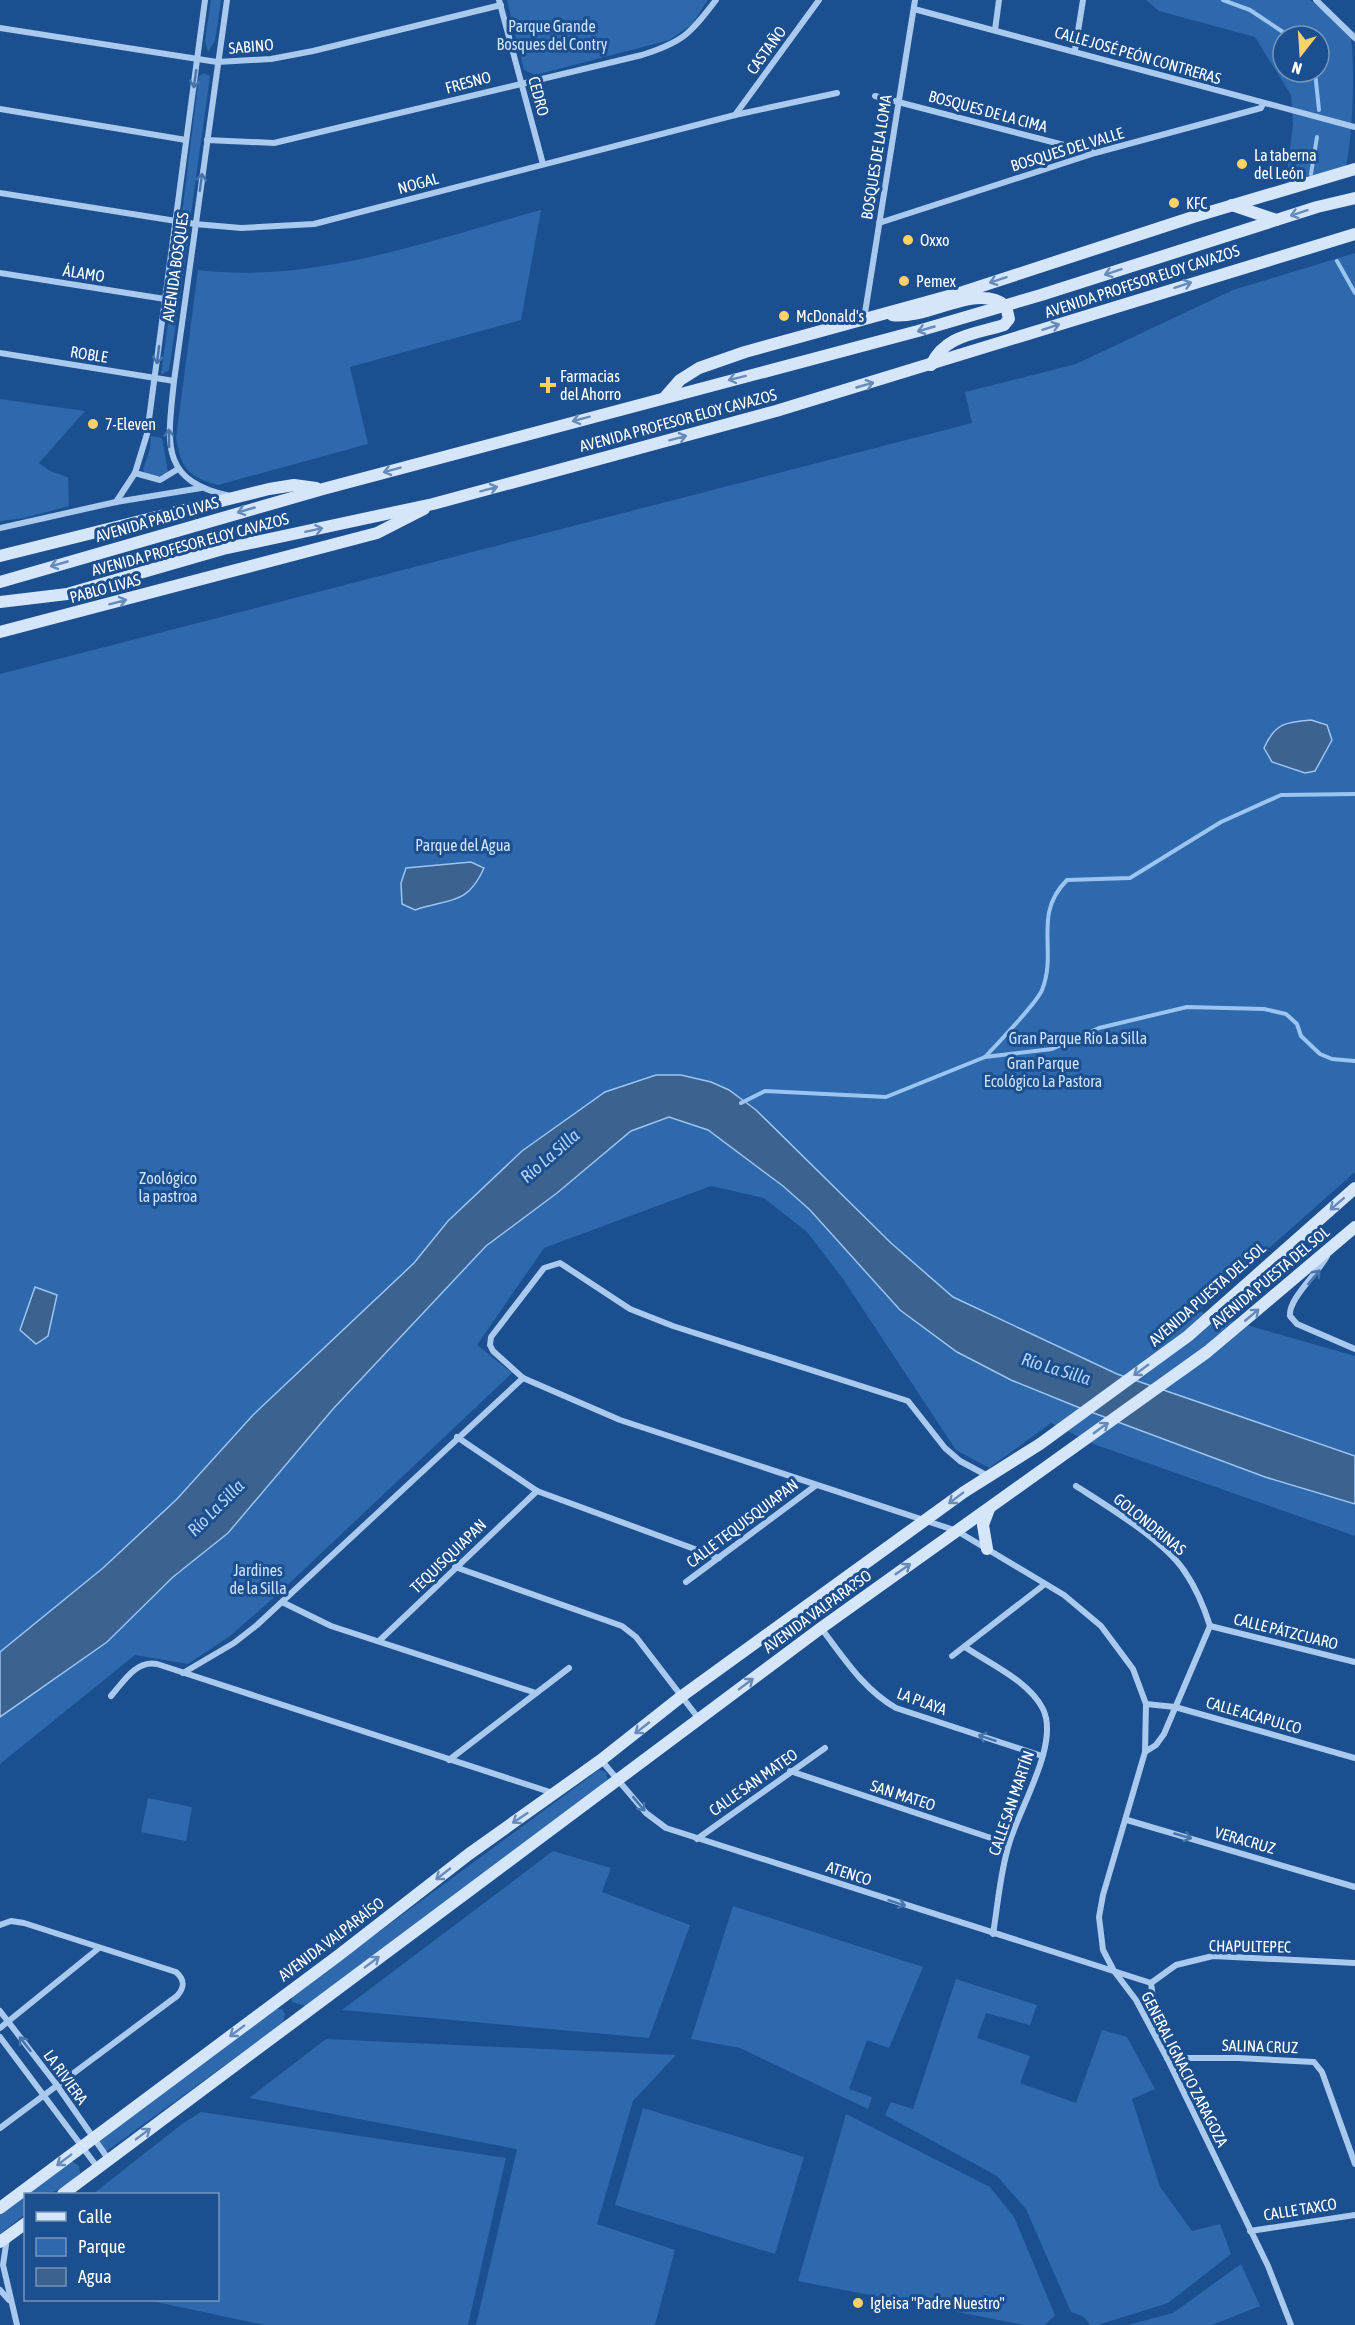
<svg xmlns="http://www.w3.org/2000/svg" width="1355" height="2325" viewBox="0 0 1355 2325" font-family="'Asap Condensed',sans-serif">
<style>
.green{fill:#2e69ad;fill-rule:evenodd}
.water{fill:#3c6290;stroke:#9cc4f0;stroke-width:1.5}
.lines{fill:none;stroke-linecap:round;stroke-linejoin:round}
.stream{stroke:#9cc4f0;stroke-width:4}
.street{stroke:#a9c9ee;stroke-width:6}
.secondary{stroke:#d6e6fa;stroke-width:12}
.oneway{stroke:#4674ac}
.oneway2{stroke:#668bba}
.poi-dot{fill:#ffd166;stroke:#1b4f8f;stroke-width:2}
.labels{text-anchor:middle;stroke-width:6;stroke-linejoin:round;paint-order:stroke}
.park-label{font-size:16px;fill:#cfe3fa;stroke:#1b4f8f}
.street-label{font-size:16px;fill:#fff;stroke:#1b4f8f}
.poi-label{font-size:16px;fill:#fff;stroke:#1b4f8f;text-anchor:start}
.water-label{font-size:18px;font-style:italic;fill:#b5d3f5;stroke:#1b4f8f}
</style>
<rect width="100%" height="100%" fill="#1b4f8f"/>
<g class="green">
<path d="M211 0H221L215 41 208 52 205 41Z"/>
<path d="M507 0H708L692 24 670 40 535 75 524 70Z"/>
<path d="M1146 0H1310C1321 9 1346 27 1351 38 1355 67 1353 135 1346 166L1286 183 1293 124 1291 95 1255 37 1159 11ZM1283 36H1319V72H1283Z"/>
<path d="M204 73 210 76 191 213 186 217 182 214 199 76Z"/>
<path d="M541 210 521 320 350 367 368 444 218 485C188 477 181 468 176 438L198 270C315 284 430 240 541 210Z"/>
<path d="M181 228H186L189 234 169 370 161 375Z"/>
<path d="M1355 253V1172L1198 1311 1355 1356V1536L1096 1445 1051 1423 989 1468 956 1450 843 1279 807 1232 764 1198 711 1186 544 1248 477 1345 512 1373 278 1594 230 1636 188 1664 135 1655 0 1764V674L972 423 965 392 1076 364 1233 290Z"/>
<path d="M0 399 85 411 39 463 50 471 68 477 69 506 24 518 0 521Z"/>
<path d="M151 436 162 438 168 472 158 477 144 473 143 469 150 449Z"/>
<path d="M599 1770 606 1772 608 1783 308 2007 292 2002V1996Z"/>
<path d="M148 1798 192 1807 186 1841 141 1832Z"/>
<path d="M553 1851 611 1868 602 1892 690 1925 649 2038 342 2010Z"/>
<path d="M733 1906 923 1967 889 2048 867 2040 849 2089 872 2097 868 2109 740 2048 691 2039Z"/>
<path d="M956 1979 1037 2005 1030 2025 986 2013 977 2038 1030 2056 1020 2083 1076 2103 1102 2030 1127 2037 1155 2089 1132 2099 1160 2187 1192 2231 1220 2224 1231 2254 1168 2303 1098 2325H1090L1084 2317 1071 2312 1026 2209 997 2176 885 2115 891 2102 913 2109Z"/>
<path d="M276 2008 283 2010 285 2015 283 2023 104 2153 99 2140Z"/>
<path d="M326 2039 676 2055 633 2101 597 2224 675 2250 655 2325H476L517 2149 249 2098Z"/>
<path d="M643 2108 804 2157 775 2254 615 2205Z"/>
<path d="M201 2112 506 2158 468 2325H264L147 2300H218V2194H93L182 2124Z"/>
<path d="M846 2114 990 2187 1014 2217 1055 2315 1045 2325H1024L798 2281Z"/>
<path d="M72 2161 79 2166 80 2173C60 2192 54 2194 27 2194Z"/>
<path d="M25 2195V2214L0 2234V2214Z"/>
<path d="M1241 2264 1260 2306 1212 2325H1128L1173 2313Z"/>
</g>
<g class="water">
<path d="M1311 720 1327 725 1332 740 1315 771 1305 773 1272 762 1264 748C1275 723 1286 722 1311 720Z"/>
<path d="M471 862 484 868C467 906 450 898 415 910L402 904 401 883 406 868Z"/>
<path d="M656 1075H681L711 1082 729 1090 756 1110 891 1243 953 1297 1117 1374 1355 1456V1504L1265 1477 1075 1406 1011 1380 957 1352 900 1310 810 1210 783 1186 708 1130 669 1117 631 1131 557 1193 486 1246 333 1409 228 1533 173 1577 107 1642 0 1717V1652L103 1568 177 1499 253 1415 414 1263 448 1221 522 1151 605 1092Z"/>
<path d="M35 1287 57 1295 48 1336 36 1344 20 1330Z"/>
</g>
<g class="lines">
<g class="stream">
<path d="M1223 0 1250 10 1289 36"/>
<path d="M1315 72 1319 110"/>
<path d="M1311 174 1317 137"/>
<path d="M1337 261 1355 293"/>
<path d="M985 1057C997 1044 1037 1003 1042 990 1058 950 1032 915 1067 880L1130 878 1221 822 1281 795 1355 794"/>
<path d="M741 1103 765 1091 886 1097 985 1057 1052 1049 1099 1028 1187 1007 1264 1009 1286 1014 1297 1024 1301 1036 1320 1054 1332 1059 1355 1061"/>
</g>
<g class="street">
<path d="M227 0 174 381C168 441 158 481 230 496"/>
<path d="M499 0 543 164"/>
<path d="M1316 0 1355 38"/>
<path d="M914 9 1355 127"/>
<path d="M0 28 217 62 271 59 313 51 501 5"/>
<path d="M995 30 999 0"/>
<path d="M1075 50 1083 0"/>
<path d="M875 96 1095 153"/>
<path d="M0 109 186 140"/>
<path d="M735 115 819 0"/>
<path d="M207 140 274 143 642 55C683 42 690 34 716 0"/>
<path d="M0 193 195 224 241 228 314 224 735 115 837 93"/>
<path d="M879 223 1095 153 1261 108 1263 104"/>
<path d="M0 273 165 299"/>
<path d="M864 319 915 0"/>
<path d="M0 353 174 381"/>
<path d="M135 473 160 480 178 469"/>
<path d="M116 502 135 473 147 434 205 0"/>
<path d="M0 528 116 502 201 488"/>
<path d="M1327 1256C1318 1273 1288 1299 1290 1316L1297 1324 1355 1349"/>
<path d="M457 1437 537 1491 719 1558"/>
<path d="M988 1476 960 1461 945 1448 908 1401 673 1326 630 1309 560 1263 544 1268 491 1337 490 1345 493 1351 523 1378 620 1420 957 1531 1064 1595 1101 1626 1133 1669 1146 1704 1145 1752"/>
<path d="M1076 1486C1107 1506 1165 1541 1185 1572 1196 1588 1204 1607 1210 1626"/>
<path d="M455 1567 622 1626 636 1637 699 1719"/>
<path d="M686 1582 815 1486"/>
<path d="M282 1602 331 1626 536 1693"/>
<path d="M1210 1626 1164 1734 1156 1745 1145 1752 1103 1895 1099 1917 1103 1950 1114 1971 1136 2000 1167 2058 1268 2266 1291 2325"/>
<path d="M1210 1626 1355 1662"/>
<path d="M821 1628C844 1658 863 1689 896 1708L1042 1756"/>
<path d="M379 1641 537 1491"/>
<path d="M965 1647C990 1664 1029 1681 1043 1709 1060 1744 1019 1808 1009 1844 1000 1873 998 1904 993 1934"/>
<path d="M952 1656 1045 1584"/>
<path d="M183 1673 234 1643 257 1625 523 1378"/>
<path d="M111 1696C124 1681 136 1660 157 1664L553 1793"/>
<path d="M1146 1704 1175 1707 1355 1758"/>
<path d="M449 1760 569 1668"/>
<path d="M601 1760 646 1813 666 1828 1151 1983 1158 2037"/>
<path d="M790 1771 1009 1844"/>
<path d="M1127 1820 1355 1887"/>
<path d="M697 1839 825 1748"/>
<path d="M0 1925 11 1921 24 1923 176 1972C185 1980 185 1987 177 1996L0 2128"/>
<path d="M1151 1983 1176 1965 1213 1956 1355 1963"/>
<path d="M0 2011 56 2084 109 2160"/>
<path d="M0 2028 99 1948"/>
<path d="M0 2037 98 2168"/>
<path d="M1167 2058H1238L1314 2062 1322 2072 1355 2164"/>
<path d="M1250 2231 1355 2215"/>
<path d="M7 2238 3 2265 17 2325"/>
<path d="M0 2290 9 2300"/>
</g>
<g class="secondary">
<path d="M1232 205 1276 220"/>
<path d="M892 315C928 320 977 282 1006 306L1009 319 1004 325C975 334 945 335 931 365"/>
<path d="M666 396 680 380 699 368 745 352 963 292 1193 217 1355 169"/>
<path d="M0 556 269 489 294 485 316 488"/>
<path d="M0 582 323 489 918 331 1041 295 1317 207 1355 198"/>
<path d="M0 602 67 594 223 549 433 504 776 411 1355 234"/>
<path d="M0 632 377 533 424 509"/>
<path d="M987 1549 983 1525 989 1509"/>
<path d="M63 2194 821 1628 1207 1352 1355 1227"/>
<path d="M0 2208 339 1955 469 1854 601 1760 682 1696 964 1492 1040 1444 1188 1336 1355 1188"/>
<path d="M0 2242 26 2223"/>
</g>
</g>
<defs><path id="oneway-shaft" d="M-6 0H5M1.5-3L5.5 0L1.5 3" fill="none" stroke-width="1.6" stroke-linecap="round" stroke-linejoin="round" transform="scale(1.5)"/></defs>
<g class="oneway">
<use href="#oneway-shaft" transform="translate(195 79) rotate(98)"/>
<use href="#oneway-shaft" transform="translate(201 182) rotate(-82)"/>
<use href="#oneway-shaft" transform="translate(158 355) rotate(97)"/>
<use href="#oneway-shaft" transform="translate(169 438) rotate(-91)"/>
<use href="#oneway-shaft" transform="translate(1314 1277) rotate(-51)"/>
<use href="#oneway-shaft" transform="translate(987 1738) rotate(-162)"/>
<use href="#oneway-shaft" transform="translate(639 1804) rotate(50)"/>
<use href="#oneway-shaft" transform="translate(1183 1836) rotate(16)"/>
<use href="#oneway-shaft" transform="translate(897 1903) rotate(18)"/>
<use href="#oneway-shaft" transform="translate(25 2044) rotate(-128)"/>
</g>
<g class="oneway2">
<use href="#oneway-shaft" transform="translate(1299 213) rotate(162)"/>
<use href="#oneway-shaft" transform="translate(1113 272) rotate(162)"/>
<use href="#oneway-shaft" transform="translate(998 280) rotate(162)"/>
<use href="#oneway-shaft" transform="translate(1183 285) rotate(-18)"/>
<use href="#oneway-shaft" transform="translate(1051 327) rotate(-18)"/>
<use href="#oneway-shaft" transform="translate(926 329) rotate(164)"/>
<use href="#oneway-shaft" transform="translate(737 378) rotate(166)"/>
<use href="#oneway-shaft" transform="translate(865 385) rotate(-16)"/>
<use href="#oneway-shaft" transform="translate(581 419) rotate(165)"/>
<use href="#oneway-shaft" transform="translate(678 438) rotate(-15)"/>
<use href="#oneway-shaft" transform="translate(392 470) rotate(165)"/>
<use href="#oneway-shaft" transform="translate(489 489) rotate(-15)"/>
<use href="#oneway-shaft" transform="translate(246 510) rotate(164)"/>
<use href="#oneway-shaft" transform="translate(314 530) rotate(-12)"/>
<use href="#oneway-shaft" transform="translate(59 564) rotate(164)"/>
<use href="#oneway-shaft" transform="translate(118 602) rotate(-15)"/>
<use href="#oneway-shaft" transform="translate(1337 1204) rotate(139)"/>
<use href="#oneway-shaft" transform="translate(1252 1315) rotate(-40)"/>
<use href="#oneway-shaft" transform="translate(1141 1370) rotate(144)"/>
<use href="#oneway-shaft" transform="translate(1101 1428) rotate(-36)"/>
<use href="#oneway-shaft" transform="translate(956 1498) rotate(143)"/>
<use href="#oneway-shaft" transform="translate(903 1569) rotate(-35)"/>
<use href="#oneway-shaft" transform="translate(746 1684) rotate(-37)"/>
<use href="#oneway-shaft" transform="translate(642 1728) rotate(142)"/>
<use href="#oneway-shaft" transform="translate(520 1818) rotate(146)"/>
<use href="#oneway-shaft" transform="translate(443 1874) rotate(142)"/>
<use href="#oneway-shaft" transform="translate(372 1962) rotate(-37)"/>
<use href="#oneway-shaft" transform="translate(237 2031) rotate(143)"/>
<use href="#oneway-shaft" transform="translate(143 2134) rotate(-37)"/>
<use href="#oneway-shaft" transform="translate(64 2160) rotate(143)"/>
</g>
<g class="poi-dot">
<circle cx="1242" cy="164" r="6"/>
<circle cx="1174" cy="203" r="6"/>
<circle cx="908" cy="240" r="6"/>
<circle cx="904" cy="281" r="6"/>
<circle cx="784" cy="316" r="6"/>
<path d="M545 376h6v6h6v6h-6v6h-6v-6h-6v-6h6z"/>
<circle cx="93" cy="424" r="6"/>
<circle cx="858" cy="2303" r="6"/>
</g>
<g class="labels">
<g class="park-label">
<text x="552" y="32">Parque Grande<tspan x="552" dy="18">Bosques del Contry</tspan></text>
<text x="463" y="851">Parque del Agua</text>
<text x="1078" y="1044">Gran Parque Río La Silla</text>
<text x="1043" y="1069">Gran Parque<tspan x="1043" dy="18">Ecológico La Pastora</tspan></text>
<text x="168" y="1184">Zoológico<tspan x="168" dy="18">la pastroa</tspan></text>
<text x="258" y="1576">Jardines<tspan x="258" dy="18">de la Silla</tspan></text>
</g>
<g class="street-label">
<text transform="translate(251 46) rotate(-5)" y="6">SABINO</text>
<text transform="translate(766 50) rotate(-54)" y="6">CASTAÑO</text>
<text transform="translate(1138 55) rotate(16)" y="6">CALLE JOSÉ PEÓN CONTRERAS</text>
<text transform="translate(468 82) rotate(-15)" y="6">FRESNO</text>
<text transform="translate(539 96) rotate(75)" y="6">CEDRO</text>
<text transform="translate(988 111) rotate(15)" y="6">BOSQUES DE LA CIMA</text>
<text transform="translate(1067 149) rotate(-17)" y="6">BOSQUES DEL VALLE</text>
<text transform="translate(876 157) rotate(-81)" y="6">BOSQUES DE LA LOMA</text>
<text transform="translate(418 183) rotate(-15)" y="6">NOGAL</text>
<text transform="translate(175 267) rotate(-82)" y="6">AVENIDA BOSQUES</text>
<text transform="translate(84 273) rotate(9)" y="6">ÁLAMO</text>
<text transform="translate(1142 281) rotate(-18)" y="6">AVENIDA PROFESOR ELOY CAVAZOS</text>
<text transform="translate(89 354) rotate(9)" y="6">ROBLE</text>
<text transform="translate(678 420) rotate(-15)" y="6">AVENIDA PROFESOR ELOY CAVAZOS</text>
<text transform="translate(157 519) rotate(-16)" y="6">AVENIDA PABLO LIVAS</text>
<text transform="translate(190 544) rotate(-15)" y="6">AVENIDA PROFESOR ELOY CAVAZOS</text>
<text transform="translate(105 588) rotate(-15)" y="6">PABLO LIVAS</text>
<text transform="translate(1270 1277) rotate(-40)" y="6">AVENIDA PUESTA DEL SOL</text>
<text transform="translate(1207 1294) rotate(-41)" y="6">AVENIDA PUESTA DEL SOL</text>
<text transform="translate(742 1523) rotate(-37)" y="6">CALLE TEQUISQUIAPAN</text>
<text transform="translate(1150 1524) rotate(39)" y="6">GOLONDRINAS</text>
<text transform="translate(448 1556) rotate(-44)" y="6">TEQUISQUIAPAN</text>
<text transform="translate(817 1611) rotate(-36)" y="6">AVENIDA VALPARA?SO</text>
<text transform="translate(1286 1631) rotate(14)" y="6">CALLE PÁTZCUARO</text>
<text transform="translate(922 1701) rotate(20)" y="6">LA PLAYA</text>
<text transform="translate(1254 1715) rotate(16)" y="6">CALLE ACAPULCO</text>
<text transform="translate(753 1782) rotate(-35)" y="6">CALLE SAN MATEO</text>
<text transform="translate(903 1795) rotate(18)" y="6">SAN MATEO</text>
<text transform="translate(1011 1803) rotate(-71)" y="6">CALLE SAN MARTÍN</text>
<text transform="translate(1245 1840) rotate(16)" y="6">VERACRUZ</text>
<text transform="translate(849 1873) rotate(18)" y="6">ATENCO</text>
<text transform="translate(331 1939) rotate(-37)" y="6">AVENIDA VALPARAÍSO</text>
<text transform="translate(1250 1946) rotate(1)" y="6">CHAPULTEPEC</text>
<text transform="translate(1260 2046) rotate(2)" y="6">SALINA CRUZ</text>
<text transform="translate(1185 2069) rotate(63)" y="6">GENERAL IGNACIO ZARAGOZA</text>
<text transform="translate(66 2077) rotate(54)" y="6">LA RIVIERA</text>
<text transform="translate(1300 2209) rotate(-9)" y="6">CALLE TAXCO</text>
</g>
<g class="poi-label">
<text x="1254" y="161">La taberna<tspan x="1254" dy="18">del León</tspan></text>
<text x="1186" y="209">KFC</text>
<text x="920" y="246">Oxxo</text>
<text x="916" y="287">Pemex</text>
<text x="796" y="322">McDonald's</text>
<text x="560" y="382">Farmacias<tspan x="560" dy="18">del Ahorro</tspan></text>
<text x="105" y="430">7-Eleven</text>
<text x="870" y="2309">Igleisa "Padre Nuestro"</text>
</g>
<g class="water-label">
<text transform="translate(550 1156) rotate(-41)" y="6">Río La Silla</text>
<text transform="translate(1056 1369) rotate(17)" y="6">Río La Silla</text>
<text transform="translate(216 1508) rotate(-45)" y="6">Río La Silla</text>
</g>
</g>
<rect x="24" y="2193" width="195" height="108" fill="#1b4f8f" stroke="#7695bc" stroke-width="1.5"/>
<rect x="36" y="2212" width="30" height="9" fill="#d6e6fa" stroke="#7695bc" stroke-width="1.5"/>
<text x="78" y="2223" font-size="18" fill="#ffffff">Calle</text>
<rect x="36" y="2238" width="30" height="18" fill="#2e69ad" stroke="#7695bc" stroke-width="1.5"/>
<text x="78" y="2253" font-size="18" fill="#ffffff">Parque</text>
<rect x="36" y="2268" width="30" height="18" fill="#3c6290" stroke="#7695bc" stroke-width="1.5"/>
<text x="78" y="2283" font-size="18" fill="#ffffff">Agua</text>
<g transform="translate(1301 54) rotate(197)"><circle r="28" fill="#1b4f8f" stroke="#7695bc" stroke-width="1.5"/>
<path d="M0-4.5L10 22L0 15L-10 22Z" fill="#ffd166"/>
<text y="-9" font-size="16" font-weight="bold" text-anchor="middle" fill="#ffffff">N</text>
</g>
</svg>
